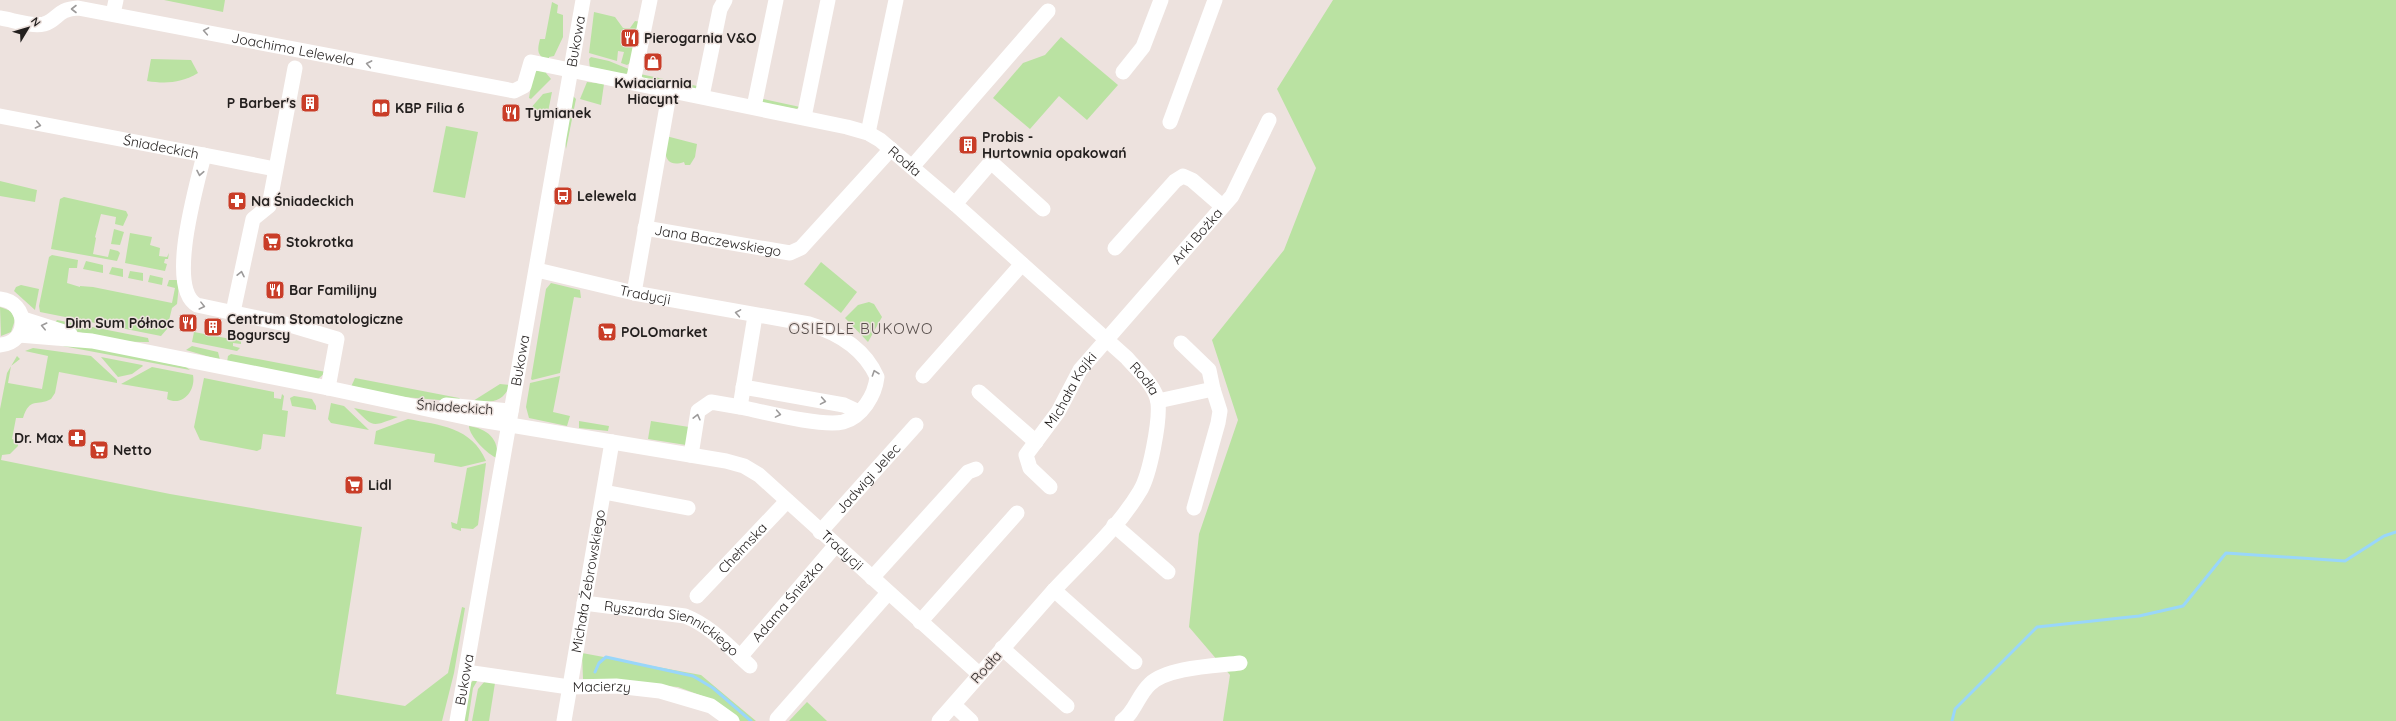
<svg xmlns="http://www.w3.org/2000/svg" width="2396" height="721" viewBox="0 0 2396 721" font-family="Quicksand,sans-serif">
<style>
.green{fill:#bae2a2}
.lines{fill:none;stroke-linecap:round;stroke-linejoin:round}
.stream{stroke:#99d6fa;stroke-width:3}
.minor{stroke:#fff;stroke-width:15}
.oneway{stroke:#9c9a9a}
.labels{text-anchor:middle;stroke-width:3;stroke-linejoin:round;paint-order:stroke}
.poi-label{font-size:14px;font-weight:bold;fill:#231f1e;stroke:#ede2de;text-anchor:start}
.street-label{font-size:14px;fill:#231f1e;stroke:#ede2de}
.neighbourhood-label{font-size:15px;letter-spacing:1px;fill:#59504d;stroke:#ede2de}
</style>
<rect width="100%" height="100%" fill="#ede2de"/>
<g class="green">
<path d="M164 0H225L223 12Z"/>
<path d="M1333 0H2396V721H1223L1230 675 1189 627 1199 534 1238 420 1212 340 1284 250 1316 168 1277 89Z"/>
<path d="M552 2 558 5 557 13 563 15V37L554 56 549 57V61C537 56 537 51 540 39H545Z"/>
<path d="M594 12 615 17 623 28H630L635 21 641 22 638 38 627 35 626 45 636 48 633 61 627 65 621 63 624 52 618 51 617 61 589 53Z"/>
<path d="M1061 37 1118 85 1087 120 1059 96 1030 129 993 98 1023 63 1045 55Z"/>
<path d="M591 57 609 61 631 70 626 74 590 69 589 59Z"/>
<path d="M151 59 191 60 198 73C181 83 166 84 147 81Z"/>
<path d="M536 71H547L546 73 551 79 531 99 529 98 533 74Z"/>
<path d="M640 74 702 87 698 91 644 79Z"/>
<path d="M587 82 604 84 601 105 580 99Z"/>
<path d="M552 92 548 112 530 109 543 94Z"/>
<path d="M572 95 576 99 566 149 565 139Z"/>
<path d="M759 98 800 107 796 109 762 103Z"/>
<path d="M446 126 478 132 465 198 433 192Z"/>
<path d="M666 136 697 144 695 157 690 165H685L684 162C663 169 664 150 666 136Z"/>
<path d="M0 181 37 190 35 202 0 196Z"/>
<path d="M64 197 126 211 128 215 123 226 115 224 116 217 101 214 95 237 96 238 93 254 108 257 110 249 118 251 120 253 117 261 51 249 60 199Z"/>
<path d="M114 229 124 232 120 245 111 244Z"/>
<path d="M130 233 152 237 150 245 160 248 159 256 167 257 169 253 168 259H165L164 263 167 264 165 271 125 263Z"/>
<path d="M52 255 78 260 77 268H69L67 283 80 287V286L93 287 172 303 175 288 167 286 169 280H177L179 285 177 304 172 308 167 329 161 336 40 312 39 306 49 257Z"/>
<path d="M86 261 103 265V273L83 269Z"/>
<path d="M821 262 857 292 841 313 804 284Z"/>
<path d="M112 267 123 269V277L109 274Z"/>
<path d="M130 271 143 273V281L128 278Z"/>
<path d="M150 275 163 278 162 285 148 282Z"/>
<path d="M551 283 580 290 581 298 574 297 560 373 532 380 531 379 546 289Z"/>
<path d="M21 285 39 289 35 310 14 291 16 287Z"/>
<path d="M869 302 874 304 882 317 868 342 845 318 858 305Z"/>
<path d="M0 307 11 311 15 320 11 332 1 336Z"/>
<path d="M57 320 148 338 149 342C117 343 85 335 54 324Z"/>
<path d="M194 332 241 341V344L233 343V346L240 348 237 351 192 342Z"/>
<path d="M72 343 186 367 190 370 52 344Z"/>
<path d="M192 346 218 352 220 360 186 350Z"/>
<path d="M33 348 91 356 117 380V383L59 372 55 393 51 399C37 407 30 396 23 418H16L12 439 18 441V446L10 454 2 455 1 460 170 494 362 527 336 694 405 706 448 673 462 607 465 608 454 673 442 721H0V409L7 373 17 356 20 359 11 366 8 383 42 389 48 356 25 351Z"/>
<path d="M231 354 326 372 318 379 227 362 228 356Z"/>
<path d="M101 357 142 365 143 366 132 374 118 377Z"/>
<path d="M152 367 193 375C196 390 183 407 167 399L168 392 121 384Z"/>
<path d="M560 376 553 412 570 416 567 426 529 418 526 407 530 383Z"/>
<path d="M204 378 274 392V398L281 399 282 394 284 396 282 410 288 411 285 437 263 434 261 449 257 451 200 440 194 427Z"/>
<path d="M355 378 459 398 463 402 404 397 351 387Z"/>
<path d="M500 384 510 385C502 404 491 402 473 401Z"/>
<path d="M294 396 312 399 316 406V410L292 406 290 398Z"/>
<path d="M331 403 344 406 369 430 331 423 328 419Z"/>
<path d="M354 408 398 417C371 427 374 428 354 408Z"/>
<path d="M408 419C439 425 472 427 486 461L461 467 434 462 435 454 374 444 376 431Z"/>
<path d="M579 421 609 426 608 431 579 428Z"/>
<path d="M651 421 689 427 686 445 648 439Z"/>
<path d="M469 426C487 429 499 438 497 458 488 455 469 436 469 426Z"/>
<path d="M486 463 478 525 473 529 461 528V531L452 528 451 522 457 524 467 468Z"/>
<path d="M582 653 701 675 756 721H740L716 701 678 687 583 679Z"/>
<path d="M479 678 473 688 468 721H463L471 682Z"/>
<path d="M485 681 495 683 489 721H472L478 689Z"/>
<path d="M807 702 827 721H789Z"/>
</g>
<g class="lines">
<g class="stream">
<path d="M595 672 599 663 606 657 693 676 713 688 751 721"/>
<path d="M1952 721 1955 709 2037 627 2139 616 2183 606 2226 553 2345 561 2384 536 2396 532"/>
</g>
<g class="minor">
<path d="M113 14 116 0"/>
<path id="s1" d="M0 18C13 20 32 27 44 24 58 20 57 9 78 8L514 91 524 86 531 62 847 127 868 133 880 140 955 204 1127 358C1137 370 1156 386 1158 403 1160 421 1150 475 1140 491 1118 528 1084 558 1055 589 1016 633 978 677 939 721"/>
<path d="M1123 72 1143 47 1161 0"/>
<path d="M633 82 650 0"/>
<path d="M702 96 720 9 725 0"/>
<path d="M754 107 776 0"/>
<path id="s2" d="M0 116 204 155C197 185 166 288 197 305L290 325 337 339 328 388"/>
<path d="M804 117 828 0"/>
<path d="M1170 122 1215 0"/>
<path d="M868 133 896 0"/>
<path d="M204 155 275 169"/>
<path d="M912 167 1048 11"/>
<path d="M955 204 991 162 1043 209"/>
<path id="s3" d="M645 228 790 253 801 248 891 149"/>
<path d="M1115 248 1175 181 1183 176 1192 180 1222 206"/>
<path id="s4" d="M537 270 634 293 809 324C839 333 864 348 877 377 875 395 862 417 843 422 822 427 764 412 740 407"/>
<path d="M634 293 670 89"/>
<path d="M0 299C29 302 30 343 0 345"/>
<path d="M233 312 253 219 269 206 295 68"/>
<path d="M23 319 70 334"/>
<path id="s5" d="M19 335 92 341 328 388 469 418 726 461 744 466 759 475 979 674"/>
<path d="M923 376 1022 264"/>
<path d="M743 387 844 405 859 412"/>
<path d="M979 392 1036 442"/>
<path d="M1158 401 1213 389 1209 370 1181 343"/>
<path d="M446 405 511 411"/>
<path d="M691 455 698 411 711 402 740 407 755 316"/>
<path id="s6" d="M1050 487 1030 468 1026 455 1058 412 1080 370 1232 196 1269 120"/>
<path d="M604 492 688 508"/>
<path d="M1194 508 1218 423 1220 411 1213 389"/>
<path d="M1114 525 1168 572"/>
<path id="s7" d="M820 532 916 425"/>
<path d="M872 578 968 472 976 469"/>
<path d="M1054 590 1135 662"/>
<path id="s8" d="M697 596 787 501"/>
<path id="s9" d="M584 603 685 616C711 626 730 648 750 666"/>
<path d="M920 622 1017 513"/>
<path d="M1002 648 1067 706"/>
<path id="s10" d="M740 657 835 546"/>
<path id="s11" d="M466 672 569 687 616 686 660 691 711 706 732 721"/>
<path d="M954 705 971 721"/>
<path d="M777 719 888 593"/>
<path id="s12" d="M457 721 583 0"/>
<path id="s13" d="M564 721 612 442"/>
<path d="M1122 721C1135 712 1138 695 1150 684 1168 667 1216 666 1240 663"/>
</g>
</g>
<defs><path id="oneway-chevron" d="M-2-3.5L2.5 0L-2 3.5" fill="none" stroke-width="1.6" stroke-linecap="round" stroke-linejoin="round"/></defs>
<g class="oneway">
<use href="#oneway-chevron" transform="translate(74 9) rotate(180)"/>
<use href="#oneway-chevron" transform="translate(206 31) rotate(-170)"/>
<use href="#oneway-chevron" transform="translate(369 64) rotate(-169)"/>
<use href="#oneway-chevron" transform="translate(38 125) rotate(12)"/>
<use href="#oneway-chevron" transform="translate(200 173) rotate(101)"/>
<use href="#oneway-chevron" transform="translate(241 274) rotate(-78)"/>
<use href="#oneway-chevron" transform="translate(202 306) rotate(14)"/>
<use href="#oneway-chevron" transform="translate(738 313) rotate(-170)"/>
<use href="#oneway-chevron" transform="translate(44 326) rotate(-167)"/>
<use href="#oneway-chevron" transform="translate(875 373) rotate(-109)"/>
<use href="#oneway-chevron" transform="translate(823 401) rotate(10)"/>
<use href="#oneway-chevron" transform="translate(778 414) rotate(10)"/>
<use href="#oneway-chevron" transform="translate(697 417) rotate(-76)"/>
</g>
<defs>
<symbol id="restaurant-square" viewBox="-11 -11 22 22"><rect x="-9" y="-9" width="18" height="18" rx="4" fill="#c93d28" stroke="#ede2de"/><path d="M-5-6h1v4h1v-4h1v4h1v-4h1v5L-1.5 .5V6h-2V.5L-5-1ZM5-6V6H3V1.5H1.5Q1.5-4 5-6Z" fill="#fff"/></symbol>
<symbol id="shop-square" viewBox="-11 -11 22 22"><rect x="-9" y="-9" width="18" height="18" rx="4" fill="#c93d28" stroke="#ede2de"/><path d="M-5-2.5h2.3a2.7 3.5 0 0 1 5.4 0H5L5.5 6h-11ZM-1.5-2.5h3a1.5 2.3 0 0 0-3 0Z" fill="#fff"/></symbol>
<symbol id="building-square" viewBox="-11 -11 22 22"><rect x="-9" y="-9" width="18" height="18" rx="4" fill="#c93d28" stroke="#ede2de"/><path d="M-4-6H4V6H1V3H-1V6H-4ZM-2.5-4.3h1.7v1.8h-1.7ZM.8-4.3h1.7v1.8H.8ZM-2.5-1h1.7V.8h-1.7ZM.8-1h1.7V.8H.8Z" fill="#fff"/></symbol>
<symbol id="library-square" viewBox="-11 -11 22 22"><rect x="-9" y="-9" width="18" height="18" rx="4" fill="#c93d28" stroke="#ede2de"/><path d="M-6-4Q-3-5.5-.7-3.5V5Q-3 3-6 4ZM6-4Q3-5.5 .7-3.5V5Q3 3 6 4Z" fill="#fff"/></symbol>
<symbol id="bus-square" viewBox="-11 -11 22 22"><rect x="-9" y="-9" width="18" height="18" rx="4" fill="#c93d28" stroke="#ede2de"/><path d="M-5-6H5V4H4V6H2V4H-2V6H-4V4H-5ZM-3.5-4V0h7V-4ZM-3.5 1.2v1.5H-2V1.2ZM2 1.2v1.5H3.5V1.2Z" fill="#fff"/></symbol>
<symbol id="pharmacy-square" viewBox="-11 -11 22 22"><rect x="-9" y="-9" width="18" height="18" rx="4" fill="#c93d28" stroke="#ede2de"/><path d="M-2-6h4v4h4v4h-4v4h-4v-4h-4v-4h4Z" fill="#fff"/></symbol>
<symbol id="supermarket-square" viewBox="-11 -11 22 22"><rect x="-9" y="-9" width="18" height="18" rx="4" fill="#c93d28" stroke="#ede2de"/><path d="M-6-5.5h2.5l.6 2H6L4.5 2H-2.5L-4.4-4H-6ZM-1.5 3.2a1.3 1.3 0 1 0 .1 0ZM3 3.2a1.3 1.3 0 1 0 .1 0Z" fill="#fff"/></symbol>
</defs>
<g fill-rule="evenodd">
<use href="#restaurant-square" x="619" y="27" width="22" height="22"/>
<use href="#shop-square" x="642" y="51" width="22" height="22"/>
<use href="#building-square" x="299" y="92" width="22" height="22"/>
<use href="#library-square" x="370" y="97" width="22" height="22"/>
<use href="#restaurant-square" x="500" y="102" width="22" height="22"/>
<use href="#building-square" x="957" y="134" width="22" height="22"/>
<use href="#bus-square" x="552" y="185" width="22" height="22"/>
<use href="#pharmacy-square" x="226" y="190" width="22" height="22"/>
<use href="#supermarket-square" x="261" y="231" width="22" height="22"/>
<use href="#restaurant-square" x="264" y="279" width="22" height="22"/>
<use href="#restaurant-square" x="177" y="312" width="22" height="22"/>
<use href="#building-square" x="202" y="316" width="22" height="22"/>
<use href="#supermarket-square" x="596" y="321" width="22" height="22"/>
<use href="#pharmacy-square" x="66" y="427" width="22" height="22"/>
<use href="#supermarket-square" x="88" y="439" width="22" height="22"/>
<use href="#supermarket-square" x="343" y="474" width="22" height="22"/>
</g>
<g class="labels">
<g class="poi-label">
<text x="644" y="43">Pierogarnia V&amp;O</text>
<text x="653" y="88" text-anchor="middle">Kwiaciarnia<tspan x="653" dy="16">Hiacynt</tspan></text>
<text x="296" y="108" text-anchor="end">P Barber's</text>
<text x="395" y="113">KBP Filia 6</text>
<text x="525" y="118">Tymianek</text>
<text x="982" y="142">Probis -<tspan x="982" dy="16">Hurtownia opakowań</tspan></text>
<text x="577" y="201">Lelewela</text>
<text x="251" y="206">Na Śniadeckich</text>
<text x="286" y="247">Stokrotka</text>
<text x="289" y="295">Bar Familijny</text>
<text x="227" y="324">Centrum Stomatologiczne<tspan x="227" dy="16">Bogurscy</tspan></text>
<text x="174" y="328" text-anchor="end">Dim Sum Północ</text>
<text x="621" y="337">POLOmarket</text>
<text x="63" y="443" text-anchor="end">Dr. Max</text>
<text x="113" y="455">Netto</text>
<text x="368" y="490">Lidl</text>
</g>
<g class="street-label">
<text dy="5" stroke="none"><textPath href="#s12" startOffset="690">Bukowa</textPath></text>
<text dy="5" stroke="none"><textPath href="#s1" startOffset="302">Joachima Lelewela</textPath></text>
<text dy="5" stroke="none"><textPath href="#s2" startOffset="164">Śniadeckich</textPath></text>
<text dy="5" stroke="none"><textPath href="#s1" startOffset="954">Rodła</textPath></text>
<text dy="5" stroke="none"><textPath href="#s6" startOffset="320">Arki Bożka</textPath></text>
<text dy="5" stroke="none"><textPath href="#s3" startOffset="74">Jana Baczewskiego</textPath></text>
<text dy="5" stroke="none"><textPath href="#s4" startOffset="111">Tradycji</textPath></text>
<text dy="5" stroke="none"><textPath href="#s12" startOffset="366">Bukowa</textPath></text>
<text dy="5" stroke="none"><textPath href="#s1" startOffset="1278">Rodła</textPath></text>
<text dy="5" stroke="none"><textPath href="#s6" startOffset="120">Michała Kajki</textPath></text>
<text transform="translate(455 407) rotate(4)" y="5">Śniadeckich</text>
<text dy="5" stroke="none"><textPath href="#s7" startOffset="72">Jadwigi Jelec</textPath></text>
<text dy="5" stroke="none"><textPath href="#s8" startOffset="66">Chełmska</textPath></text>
<text dy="5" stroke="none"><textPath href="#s5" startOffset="867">Tradycji</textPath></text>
<text dy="5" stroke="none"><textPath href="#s13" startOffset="142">Michała Żebrowskiego</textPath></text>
<text dy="5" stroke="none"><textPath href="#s10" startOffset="73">Adama Śnieżka</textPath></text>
<text dy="5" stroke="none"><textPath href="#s9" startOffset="93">Ryszarda Siennickiego</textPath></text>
<text transform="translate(986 667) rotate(-48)" y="5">Rodła</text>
<text dy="5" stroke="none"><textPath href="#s12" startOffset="42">Bukowa</textPath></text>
<text dy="5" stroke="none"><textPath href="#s11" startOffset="137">Macierzy</textPath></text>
</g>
<g class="neighbourhood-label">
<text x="861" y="334">OSIEDLE BUKOWO</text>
</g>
</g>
<g transform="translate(28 28) rotate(52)" stroke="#ede2de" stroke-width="3" paint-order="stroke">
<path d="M0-3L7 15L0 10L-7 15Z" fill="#231f1e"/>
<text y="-6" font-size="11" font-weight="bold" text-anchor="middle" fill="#231f1e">N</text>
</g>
</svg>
